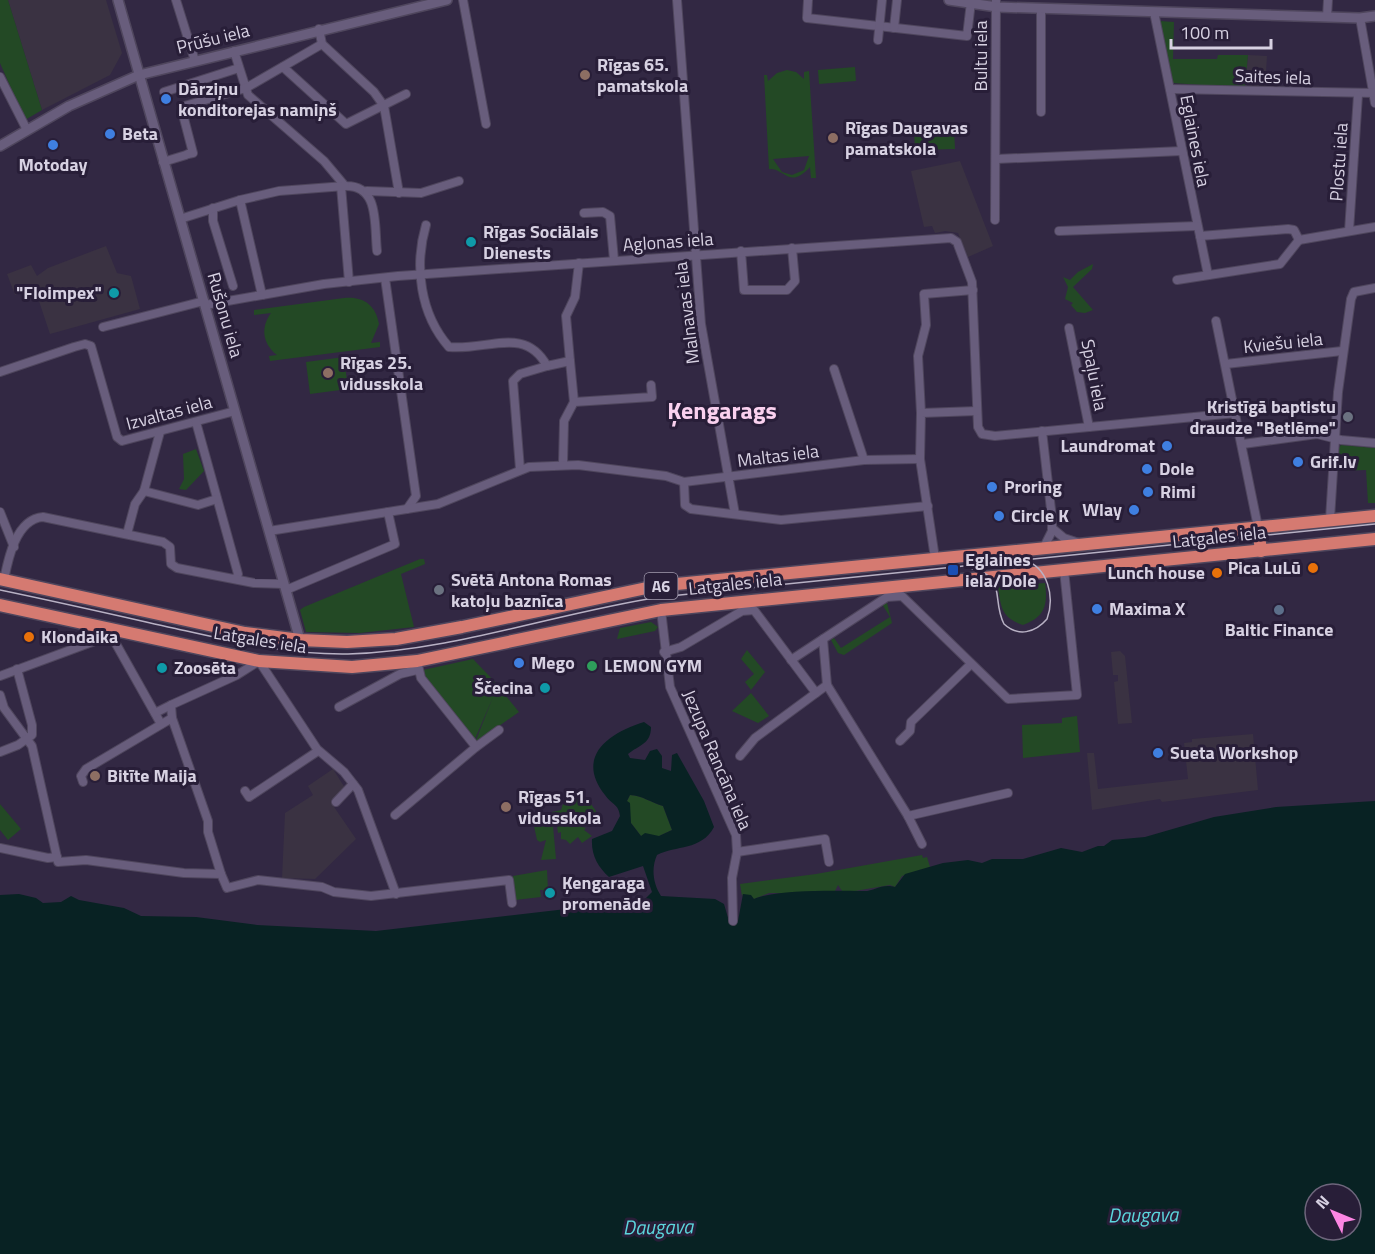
<svg xmlns="http://www.w3.org/2000/svg" width="1375" height="1254" viewBox="0 0 1375 1254" font-family="'Titillium Web',sans-serif">
<style>
.industrial{fill:#3a3242}
.green{fill:#234925;fill-rule:evenodd}
.water{fill:#082223;fill-rule:evenodd}
.lines{fill:none;stroke-linecap:round;stroke-linejoin:round}
.minor-casing{stroke:#4f465d;stroke-width:10}
.tertiary-casing{stroke:#4f465d;stroke-width:12}
.trunk-casing{stroke:#4f465d;stroke-width:15}
.minor{stroke:#685d7c;stroke-width:8}
.tertiary{stroke:#685d7c;stroke-width:9}
.trunk{stroke:#d57a71;stroke-width:12}
.tram{stroke:#b8b1c4;stroke-width:1.5}
.education-dot{fill:#8d6e63;stroke:#281e38;stroke-width:2}
.shop-dot{fill:#3f7fe0;stroke:#281e38;stroke-width:2}
.culture-dot{fill:#0f9aa8;stroke:#281e38;stroke-width:2}
.worship-dot{fill:#6b7280;stroke:#281e38;stroke-width:2}
.food-dot{fill:#e8710a;stroke:#281e38;stroke-width:2}
.transit-dot{fill:#1a4fb4;stroke:#281e38;stroke-width:2}
.service-dot{fill:#5c6f8a;stroke:#281e38;stroke-width:2}
.leisure-dot{fill:#2e9e5b;stroke:#281e38;stroke-width:2}
.labels{text-anchor:middle;stroke-width:6;stroke-linejoin:round;paint-order:stroke}
.shield{fill:#281e38;stroke:#a29baf;stroke-width:1.5}
.shield-label{font-size:16px;font-weight:bold;fill:#d7d1e2}
.street-label{font-size:18px;fill:#d7d1e2;stroke:#281e38}
.poi-label{font-size:18px;font-weight:bold;fill:#d7d1e2;stroke:#281e38;text-anchor:start}
.water-label{font-size:20px;font-style:italic;fill:#5cd6dd;stroke:#281e38}
.district-label{font-size:24px;font-weight:bold;fill:#fad1ef;stroke:#281e38}
</style>
<rect width="100%" height="100%" fill="#322843"/>
<g class="industrial">
<path d="M8 0H106L122 53 110 75 42 110Z"/>
<path d="M1248 55 1267 56 1265 87 1245 86Z"/>
<path d="M960 161 993 246 968 257 958 233 945 231 935 233 932 226 924 227 911 171Z"/>
<path d="M106 246 117 273 131 276 140 309 50 334 35 289 15 295 7 274 31 265 37 276 48 268Z"/>
<path d="M1120 651 1125 656 1132 723 1118 724 1114 682 1118 681V675H1113L1111 652Z"/>
<path d="M1253 734 1258 790 1162 802 1160 799 1092 810 1087 753H1094L1098 789 1188 779 1184 743 1192 742V739Z"/>
<path d="M333 769 345 788 332 804 356 839 315 879 282 878 285 813 313 795 308 786Z"/>
</g>
<g class="green">
<path d="M0 0H8L42 110 25 120 0 63Z"/>
<path d="M1160 21 1174 22 1173 59H1217L1218 55H1248L1245 88 1173 83Z"/>
<path d="M855 67 856 81 819 84 818 70Z"/>
<path d="M787 70 796 72 804 79V72L809 71 816 178H811L810 167C789 190 785 168 769 169L764 75H767L768 81 777 73ZM809 156 804 170 792 175 782 172 773 159Z"/>
<path d="M954 129 955 149 915 150 914 131Z"/>
<path d="M1093 264 1092 269 1073 287 1093 310 1085 313 1077 312 1071 305 1073 303 1065 299 1068 287 1063 277 1070 280 1078 272Z"/>
<path d="M344 298C363 296 376 305 379 324L371 343 380 342V347L270 361 269 356 277 355C263 344 260 328 271 313L254 315V310Z"/>
<path d="M344 357 348 389 310 394 306 362Z"/>
<path d="M1341 445 1375 448V503H1368L1366 470 1337 471 1338 449Z"/>
<path d="M196 449 204 471 186 490 179 489 184 479 183 454Z"/>
<path d="M420 559H424L425 564 401 574 414 627 360 633 306 632 300 610 304 607Z"/>
<path d="M1045 583C1048 605 1045 617 1023 625 1002 618 1001 608 998 587Z"/>
<path d="M887 603 892 623 844 655 838 653 831 640 834 638 841 648 890 617 882 604Z"/>
<path d="M651 622 658 627 655 631 617 639 620 628Z"/>
<path d="M747 650 765 672 751 690 745 682 754 674 741 659Z"/>
<path d="M473 659 497 684 493 695 497 685 519 712 479 740H476L493 697 475 739 423 676V670Z"/>
<path d="M751 693 769 716 758 723 732 711Z"/>
<path d="M1077 716 1080 752 1023 758 1022 725 1062 723V718Z"/>
<path d="M570 795H580L581 801 588 800 596 811 594 818 575 825 586 828 584 830 592 836 582 843 578 837 570 844 566 840 561 839V832L558 833 557 826H553L556 859 541 860 546 840 540 842 537 840 532 817 538 814 542 824H546V816L552 817V812L561 810 563 804H574L569 798Z"/>
<path d="M630 795C643 796 650 802 663 806L672 830 659 836H641L631 823 627 801Z"/>
<path d="M0 804 21 829 8 840 0 830Z"/>
<path d="M922 855 923 858 927 857 930 867 902 876 895 887 890 885 849 892 842 891 838 885 834 893H769L754 899 743 894 742 896 740 884 816 874Z"/>
<path d="M547 870 548 890H554L549 893 548 897H544L543 890H540L541 897 515 900 513 876Z"/>
</g>
<path class="water" d="M644 722 651 727C651 744 639 745 628 754L630 758 645 760 650 751 657 749 662 756V768L671 771 672 755 677 753 704 801 714 827C701 851 676 845 657 855 651 868 653 884 661 896L715 899 724 904 729 921H738L743 894 751 895 754 899C777 889 835 891 864 891 875 891 882 883 895 887L905 874 943 863 968 860 982 863 992 859H1023L1061 848 1082 852 1098 846H1104L1112 840 1145 837 1214 817 1276 807 1375 801V1254H0V895L19 894 36 898 43 903 61 902 71 896 79 900 124 908 141 916 196 917 257 925 376 931 644 900 652 892 643 866 609 877C598 867 591 855 592 839L612 831 620 816C619 804 611 804 605 795 575 757 608 733 644 722ZM630 795C643 796 650 802 663 806L672 830 659 836 645 833 641 836 631 823 630 803 627 801ZM1315 1194H1351V1230H1315Z"/>
<g class="lines">
<defs>
<g id="minor">
<path d="M176 0 195 61"/>
<path d="M463 0 486 124"/>
<path d="M677 0 701 324 735 514"/>
<path d="M808 0 807 18 967 36 971 2"/>
<path d="M1154 12 1208 275"/>
<path d="M1327 17 1328 0"/>
<path d="M1360 18 1375 103"/>
<path d="M894 28 897 0"/>
<path d="M319 29 322 44 374 92 384 106 399 193"/>
<path d="M878 40 882 0"/>
<path d="M234 51 248 95 324 161 345 186C380 185 374 225 377 251"/>
<path d="M283 67 346 124 406 94"/>
<path d="M0 77 27 130"/>
<path d="M1170 89 1375 93"/>
<path d="M164 92 239 68"/>
<path d="M1041 112V8"/>
<path d="M188 154 193 153 181 107 246 88 322 44"/>
<path d="M996 159 1182 151"/>
<path d="M163 162 186 155"/>
<path d="M341 186 349 282"/>
<path d="M367 191 421 193 459 181"/>
<path d="M240 200 262 295"/>
<path d="M213 208V221L233 286"/>
<path d="M584 213 603 212 610 216 614 260"/>
<path d="M180 219 240 200 279 191 345 186"/>
<path d="M995 220 996 0"/>
<path d="M426 225C414 266 420 314 449 347 487 351 525 325 547 366L570 361 566 316 575 297 579 263"/>
<path d="M1059 231 1197 226"/>
<path d="M1349 231 1358 95"/>
<path d="M1200 236 1288 229 1294 230 1299 240"/>
<path d="M1299 240 1375 227"/>
<path d="M741 251 744 290H787L795 281 792 248"/>
<path d="M385 278 416 496 407 509"/>
<path d="M1177 280 1280 264 1299 240"/>
<path d="M205 305 324 284 398 276 951 238 957 242 972 282 978 427 982 434 995 436 1236 413"/>
<path d="M1216 321 1258 527"/>
<path d="M103 327 204 301"/>
<path d="M1069 328 1089 427"/>
<path d="M570 361 574 402"/>
<path d="M1226 364 1342 351"/>
<path d="M834 369 864 460"/>
<path d="M0 372 74 347 85 344 91 346 117 437 122 441 235 411"/>
<path d="M921 413 918 356 926 325 924 294 973 290"/>
<path d="M196 422 238 574 236 579"/>
<path d="M1042 431 1052 518V531L1044 547"/>
<path d="M1243 444 1317 434 1341 440 1375 443"/>
<path d="M563 464 564 421 574 402 652 397 651 385"/>
<path d="M520 469 513 381 520 374 547 366"/>
<path d="M684 482 685 505 691 509 781 520 928 506"/>
<path d="M144 491 198 505 217 499"/>
<path d="M0 512 14 547"/>
<path d="M1330 519 1338 392 1351 299 1354 292 1375 288"/>
<path d="M1052 528 1064 538 1079 543"/>
<path d="M269 531 438 504 529 467 578 465 666 476 684 482 864 460 920 459"/>
<path d="M127 534 135 504 144 491 160 432"/>
<path d="M935 558 920 459 921 413 977 411"/>
<path d="M4 580C8 559 16 519 43 517L163 542 170 547 171 564 177 568 254 583 284 584"/>
<path d="M286 590 395 544 388 512"/>
<path d="M661 610 670 687 736 835 737 852 732 878 733 921"/>
<path d="M112 631 111 635 161 724"/>
<path d="M664 652 681 647 742 611 754 610 816 693 827 685"/>
<path d="M791 660 823 639"/>
<path d="M0 676 111 635"/>
<path d="M0 695 4 708 32 746 58 862 86 860 184 873 221 874 227 888 258 880 322 887 334 892 371 896 509 880 512 903"/>
<path d="M339 707 400 674 417 670"/>
<path d="M155 713 171 705"/>
<path d="M172 718 208 821V832L221 874"/>
<path d="M900 741 910 731 911 722 971 664"/>
<path d="M476 747 499 730"/>
<path d="M0 752 18 745 32 735V725L17 669"/>
<path d="M740 756 755 738 816 693"/>
<path d="M83 782 81 776 86 769 172 718 171 705 237 675 259 661 317 749 344 772 358 790 396 894"/>
<path d="M245 791 249 797 318 751"/>
<path d="M336 802 353 784"/>
<path d="M395 815 476 747 421 678 417 661"/>
<path d="M908 816 1008 793"/>
<path d="M922 844 908 816 827 685 823 639 887 597 902 596 1008 699 1077 695 1064 570"/>
<path d="M0 848 48 858 57 857"/>
<path d="M737 852 825 839 829 862"/>
</g>
<g id="tertiary">
<path d="M118 0 300 640"/>
<path d="M949 0 997 7 1360 18 1375 16"/>
<path d="M0 146 69 106 139 75 447 0"/>
</g>
<g id="trunk">
<path d="M1258 527 1261 551"/>
<path d="M0 579 245 633 300 640 347 642 396 639 462 627 656 586 1375 516"/>
<path d="M0 605 259 661 352 667 417 661 661 610 1375 539"/>
</g>
</defs>
<use href="#minor" class="minor-casing"/>
<use href="#tertiary" class="tertiary-casing"/>
<use href="#trunk" class="trunk-casing"/>
<use href="#minor" class="minor"/>
<use href="#tertiary" class="tertiary"/>
<use href="#trunk" class="trunk"/>
<g class="tram">
<path d="M970 568C1008 576 991 599 1004 624 1018 637 1035 633 1047 619 1055 597 1048 567 1024 560"/>
<path d="M0 590C58 602 115 615 173 628 231 641 288 655 348 654 453 651 556 613 660 597L1375 524"/>
</g>
</g>
<g class="education-dot">
<circle cx="585" cy="75" r="6"/>
<circle cx="833" cy="138" r="6"/>
<circle cx="328" cy="373" r="6"/>
<circle cx="95" cy="776" r="6"/>
<circle cx="506" cy="807" r="6"/>
</g>
<g class="shop-dot">
<circle cx="166" cy="99" r="6"/>
<circle cx="110" cy="134" r="6"/>
<circle cx="53" cy="145" r="6"/>
<circle cx="1167" cy="446" r="6"/>
<circle cx="1298" cy="462" r="6"/>
<circle cx="1147" cy="469" r="6"/>
<circle cx="992" cy="487" r="6"/>
<circle cx="1148" cy="492" r="6"/>
<circle cx="1134" cy="510" r="6"/>
<circle cx="999" cy="516" r="6"/>
<circle cx="1097" cy="609" r="6"/>
<circle cx="519" cy="663" r="6"/>
<circle cx="1158" cy="753" r="6"/>
</g>
<g class="culture-dot">
<circle cx="471" cy="242" r="6"/>
<circle cx="114" cy="293" r="6"/>
<circle cx="162" cy="668" r="6"/>
<circle cx="545" cy="688" r="6"/>
<circle cx="550" cy="893" r="6"/>
</g>
<g class="worship-dot">
<circle cx="1348" cy="417" r="6"/>
<circle cx="439" cy="590" r="6"/>
</g>
<g class="food-dot">
<circle cx="1313" cy="568" r="6"/>
<circle cx="1217" cy="573" r="6"/>
<circle cx="29" cy="637" r="6"/>
</g>
<rect class="transit-dot" x="947" y="564" width="12" height="12" rx="3"/>
<circle class="service-dot" cx="1279" cy="610" r="6"/>
<circle class="leisure-dot" cx="592" cy="666" r="6"/>
<g class="labels">
<rect class="shield" x="644.5" y="573" width="33" height="26" rx="4.5"/>
<g class="shield-label">
<text x="661" y="592">A6</text>
</g>
<g class="street-label">
<text transform="translate(213 39) rotate(-14)" y="6">Prūšu iela</text>
<text transform="translate(981 56) rotate(-90)" y="6">Bultu iela</text>
<text transform="translate(1273 77) rotate(2)" y="6">Saites iela</text>
<text transform="translate(1195 141) rotate(79)" y="6">Eglaines iela</text>
<text transform="translate(1339 162) rotate(-86)" y="6">Plostu iela</text>
<text transform="translate(668 242) rotate(-4)" y="6">Aglonas iela</text>
<text transform="translate(687 313) rotate(-97)" y="6">Malnavas iela</text>
<text transform="translate(225 315) rotate(74)" y="6">Rušonu iela</text>
<text transform="translate(1283 343) rotate(-6)" y="6">Kviešu iela</text>
<text transform="translate(1094 375) rotate(79)" y="6">Spaļu iela</text>
<text transform="translate(169 413) rotate(-15)" y="6">Izvaltas iela</text>
<text transform="translate(778 456) rotate(-7)" y="6">Maltas iela</text>
<text transform="translate(1219 537) rotate(-6)" y="6">Latgales iela</text>
<text transform="translate(735 584) rotate(-6)" y="6">Latgales iela</text>
<text transform="translate(260 640) rotate(9)" y="6">Latgales iela</text>
<text transform="translate(717 760) rotate(67)" y="6">Jezupa Rancāna iela</text>
</g>
<g class="poi-label">
<text x="597" y="71">Rīgas 65.<tspan x="597" dy="21">pamatskola</tspan></text>
<text x="178" y="95">Dārziņu<tspan x="178" dy="21">konditorejas namiņš</tspan></text>
<text x="845" y="134">Rīgas Daugavas<tspan x="845" dy="21">pamatskola</tspan></text>
<text x="122" y="140">Beta</text>
<text x="53" y="171" text-anchor="middle">Motoday</text>
<text x="483" y="238">Rīgas Sociālais<tspan x="483" dy="21">Dienests</tspan></text>
<text x="102" y="299" text-anchor="end">"Floimpex"</text>
<text x="340" y="369">Rīgas 25.<tspan x="340" dy="21">vidusskola</tspan></text>
<text x="1336" y="413" text-anchor="end">Kristīgā baptistu<tspan x="1336" dy="21">draudze "Betlēme"</tspan></text>
<text x="1155" y="452" text-anchor="end">Laundromat</text>
<text x="1310" y="468">Grif.lv</text>
<text x="1159" y="475">Dole</text>
<text x="1004" y="493">Proring</text>
<text x="1160" y="498">Rimi</text>
<text x="1122" y="516" text-anchor="end">Wlay</text>
<text x="1011" y="522">Circle K</text>
<text x="965" y="566">Eglaines<tspan x="965" dy="21">iela/Dole</tspan></text>
<text x="1301" y="574" text-anchor="end">Pica LuLū</text>
<text x="1205" y="579" text-anchor="end">Lunch house</text>
<text x="451" y="586">Svētā Antona Romas<tspan x="451" dy="21">katoļu baznīca</tspan></text>
<text x="1109" y="615">Maxima X</text>
<text x="1279" y="636" text-anchor="middle">Baltic Finance</text>
<text x="41" y="643">Klondaika</text>
<text x="531" y="669">Mego</text>
<text x="604" y="672">LEMON GYM</text>
<text x="174" y="674">Zoosēta</text>
<text x="533" y="694" text-anchor="end">Ščecina</text>
<text x="1170" y="759">Sueta Workshop</text>
<text x="107" y="782">Bitīte Maija</text>
<text x="518" y="803">Rīgas 51.<tspan x="518" dy="21">vidusskola</tspan></text>
<text x="562" y="889">Ķengaraga<tspan x="562" dy="21">promenāde</tspan></text>
</g>
<g class="water-label">
<text transform="translate(1143 1215) rotate(-1)" y="7">Daugava</text>
<text transform="translate(658 1227) rotate(-1)" y="7">Daugava</text>
</g>
<g class="district-label">
<text x="722" y="419">Ķengarags</text>
</g>
</g>
<g transform="translate(1333 1212) rotate(313)"><circle r="28" fill="#281e38" stroke="#6e667c" stroke-width="1.5"/>
<path d="M0-4.5L10 22L0 15L-10 22Z" fill="#fc86e3"/>
<text y="-9" font-size="16" font-weight="bold" text-anchor="middle" fill="#d7d1e2">N</text>
</g>
<path d="M1171 39v9h100v-9" fill="none" stroke="#d7d1e2" stroke-width="3"/>
<text x="1180" y="39" font-size="18" fill="#d7d1e2" stroke="#281e38" stroke-width="4.5" paint-order="stroke">100 m</text>
</svg>
